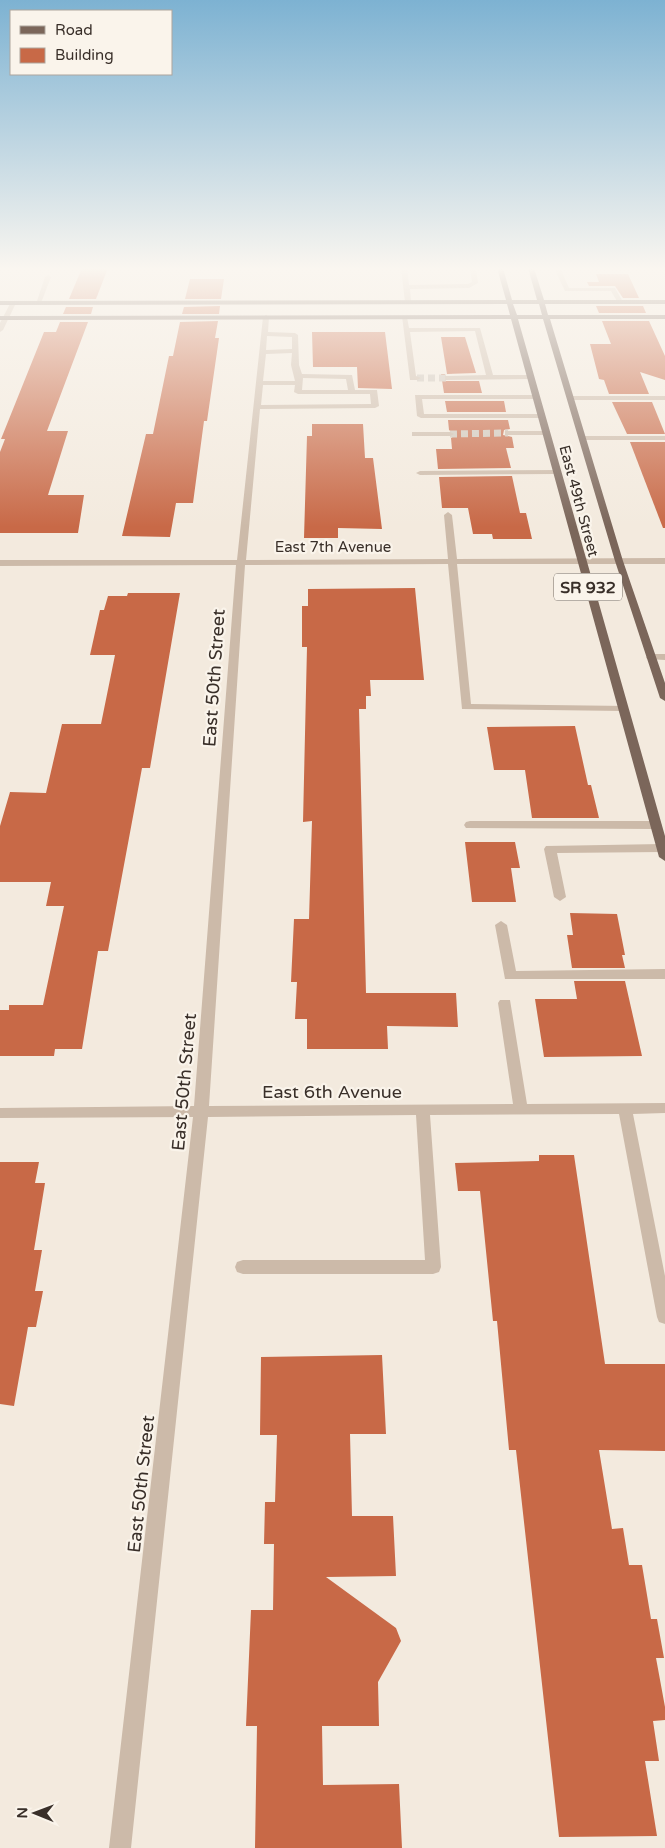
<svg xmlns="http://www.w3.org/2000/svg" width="665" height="1848" viewBox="0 0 665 1848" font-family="'Varela Round',sans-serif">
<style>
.building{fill:#c86947}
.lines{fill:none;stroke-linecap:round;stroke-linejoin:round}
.minor-tunnel{stroke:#cec5ba;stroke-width:7;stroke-dasharray:7 4;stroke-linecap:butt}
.minor{fill:#ccbaa9;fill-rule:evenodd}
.major{fill:#7b665a;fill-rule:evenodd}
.labels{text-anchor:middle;stroke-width:4.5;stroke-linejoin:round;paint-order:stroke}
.far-street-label{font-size:15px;fill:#392f29;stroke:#faf4eb}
.shield{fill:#faf4eb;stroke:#736a63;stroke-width:1}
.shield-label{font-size:16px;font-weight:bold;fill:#392f29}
.street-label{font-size:18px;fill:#392f29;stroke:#faf4eb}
</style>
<rect width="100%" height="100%" fill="#f3eade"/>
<g class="building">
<path d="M82 268H108L96 299H69Z"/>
<path d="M596 274H628L639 298H623L615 286H589L587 282H599Z"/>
<path d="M190 279H224L221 299H185Z"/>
<path d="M220 306 219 314H182L184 307Z"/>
<path d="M596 306H643L646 313H599Z"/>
<path d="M66 307H93L91 314H63Z"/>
<path d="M218 321 215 338H219L207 421H204L193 503H176L170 537 122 536 146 434H153L169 356H173L180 322Z"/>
<path d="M602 321H649L665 356V380L640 372 649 394H609L604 380 599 379 590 344H611Z"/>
<path d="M60 322H88L47 431H68L48 495H84L78 533H0V452L5 439H1L44 332H56Z"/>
<path d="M312 332H385L392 389 358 388 357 367H313Z"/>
<path d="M441 337H465L476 373 445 374 444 381H479L482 393H444L441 374H447Z"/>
<path d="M445 401H504L506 412H447Z"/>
<path d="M612 402H652L665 434H627Z"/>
<path d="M448 420H508L510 429 504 430 503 435 512 437 514 448H506L511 468 438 469 436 449H452L451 438 456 435 449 430Z"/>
<path d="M312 424H363L365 458H373L382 529 338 528V538H304L307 436H312Z"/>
<path d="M630 442H665V528H663Z"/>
<path d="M512 476 520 513H526L532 539H493L492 534H473L468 508H442L439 477Z"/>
<path d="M415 588 424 680H370L371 696H366V709H359L366 993H456L458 1027 387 1026 388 1049H307V1019H295L297 982H291L294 919H309L312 821 303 822 307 647H302V606H308V589Z"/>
<path d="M128 593H180L150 768H142L108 951H98L82 1049H55L54 1056H0V1010H9V1005H43L64 906H46L51 882H0V826L10 792 46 793 62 724H101L115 655H90L100 610H104L108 596H127Z"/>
<path d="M575 726 588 785H591L599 818H532L525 770H494L487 727Z"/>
<path d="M465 842H515L520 868H511L516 902H472Z"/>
<path d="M570 913 617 914 625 955H622L625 968H572L567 935H573Z"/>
<path d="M574 981H625L642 1056 544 1057 535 999H577Z"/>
<path d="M539 1155H574L605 1364H665V1451L599 1450 612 1529 623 1528 629 1565H642L651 1619H657L664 1658H656L665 1707V1720L653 1721 659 1761H645L657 1836 559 1837 516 1450H509L497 1321H493L480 1191H458L455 1163 539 1161Z"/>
<path d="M0 1162H39L35 1183H45L34 1250H42L35 1291H43L36 1327H28L14 1406 0 1404Z"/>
<path d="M382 1355 386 1434H350L352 1516H393L396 1576 326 1577 396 1628 401 1641 378 1682 379 1726H322L323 1785 399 1784 402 1848H255L257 1726H246L251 1610H273L274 1544H264L265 1502H275L277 1435H260L261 1357Z"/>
</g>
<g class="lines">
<g class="minor-tunnel">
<path d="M417 378H448"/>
<path d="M450 434 508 433"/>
</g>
<g class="minor">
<path d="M401 268H407L409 285 468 284 472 282 470 268H476L478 283 469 288 410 289 411 302 408 304 405 302Z"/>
<path d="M554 268H560L569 288H615L623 302 618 303 611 291H565Z"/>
<path d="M48 275 51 277 41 303 36 304 45 277Z"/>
<path d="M11 302 16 303 3 330 0 332V323Z"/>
<path d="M266 315 269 317 268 332 295 333 298 335 299 365 302 374 352 375 355 390H377L379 406 375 408 260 409 246 560 448 559 444 515 448 512 452 515 457 559 665 558V564H457L471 704 627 706V710L623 711 462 709 448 564 245 565 209 1106 513 1104 498 1003 500 1000H510L527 1104 665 1103V1113L633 1114 665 1276V1324L659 1322 657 1317 619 1114 430 1115 441 1267 439 1272 433 1274H243L237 1272 235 1267 237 1262 243 1260H425L416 1115 208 1117 131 1848H109L193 1117 0 1118V1108L194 1106 236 565 0 566V560H237L263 317ZM267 336 292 337V349L266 350ZM292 353 291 365 295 381H263L266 354ZM303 378 346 379 348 390H302ZM263 385H295L294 392 298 394H370L371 404 261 405Z"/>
<path d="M402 316 407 317 409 328H480L493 375H530L534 377 530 379 445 380V376H448L486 375 475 331 410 332 416 376 421 378 417 380H410Z"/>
<path d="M415 395H538V399H422L424 414H540L544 416 540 418H421L417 416Z"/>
<rect x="568" y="396" width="97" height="4"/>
<path d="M505 431H545L549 433 545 435H505Z"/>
<path d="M412 432H450L454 434 450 436H412Z"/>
<rect x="579" y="436" width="86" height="4"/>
<path d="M559 470 560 472 556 474 420 475 416 473 420 471Z"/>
<path d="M651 654H665V660L647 659 646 657Z"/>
<path d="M470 821H656L662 825 656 829 466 828 464 825 466 822Z"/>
<path d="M662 844 665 845V851L662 852 557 853 566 897 560 901 554 897 544 849 546 846Z"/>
<path d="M501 921 507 925 516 971 665 969V979H505L495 925Z"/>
</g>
<path class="major" d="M497 268H503L512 300H537L528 268H534L544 300H665V304H545L548 315H665V319H550L623 561 665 683V701L660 698 615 561 543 319H518L665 836V861L659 857 511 319 0 320V316L510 315 507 304 0 305V301L506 300ZM513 304H539L542 315H517Z"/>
</g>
<linearGradient id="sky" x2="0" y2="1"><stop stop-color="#7db2d2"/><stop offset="0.51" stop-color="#faf6f0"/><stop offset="1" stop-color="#faf6f0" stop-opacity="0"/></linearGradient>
<rect width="665" height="527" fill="url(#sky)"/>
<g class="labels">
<g class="far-street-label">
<text transform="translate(579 501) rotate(75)" y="5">East 49th Street</text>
<text x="333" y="552">East 7th Avenue</text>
</g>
<rect class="shield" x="554" y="573.5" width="68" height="27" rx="4"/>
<g class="shield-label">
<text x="588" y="593">SR 932</text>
</g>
<g class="street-label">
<text transform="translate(214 678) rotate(-86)" y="6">East 50th Street</text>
<text transform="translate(184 1082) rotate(-85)" y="6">East 50th Street</text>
<text x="332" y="1098">East 6th Avenue</text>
<text transform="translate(141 1484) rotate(-84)" y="6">East 50th Street</text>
</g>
</g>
<rect x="10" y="10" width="162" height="65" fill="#faf4eb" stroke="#ada59d"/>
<rect x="20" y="26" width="25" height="8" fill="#7b665a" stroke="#ada59d"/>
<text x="55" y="35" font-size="15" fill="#392f29">Road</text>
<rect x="20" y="48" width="25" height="15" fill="#c86947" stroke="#ada59d"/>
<text x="55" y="60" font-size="15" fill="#392f29">Building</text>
<g transform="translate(35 1813) rotate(271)" stroke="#faf4eb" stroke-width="4" paint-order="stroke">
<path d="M0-4L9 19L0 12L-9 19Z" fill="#392f29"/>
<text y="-8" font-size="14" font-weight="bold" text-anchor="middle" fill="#392f29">N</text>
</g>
</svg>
